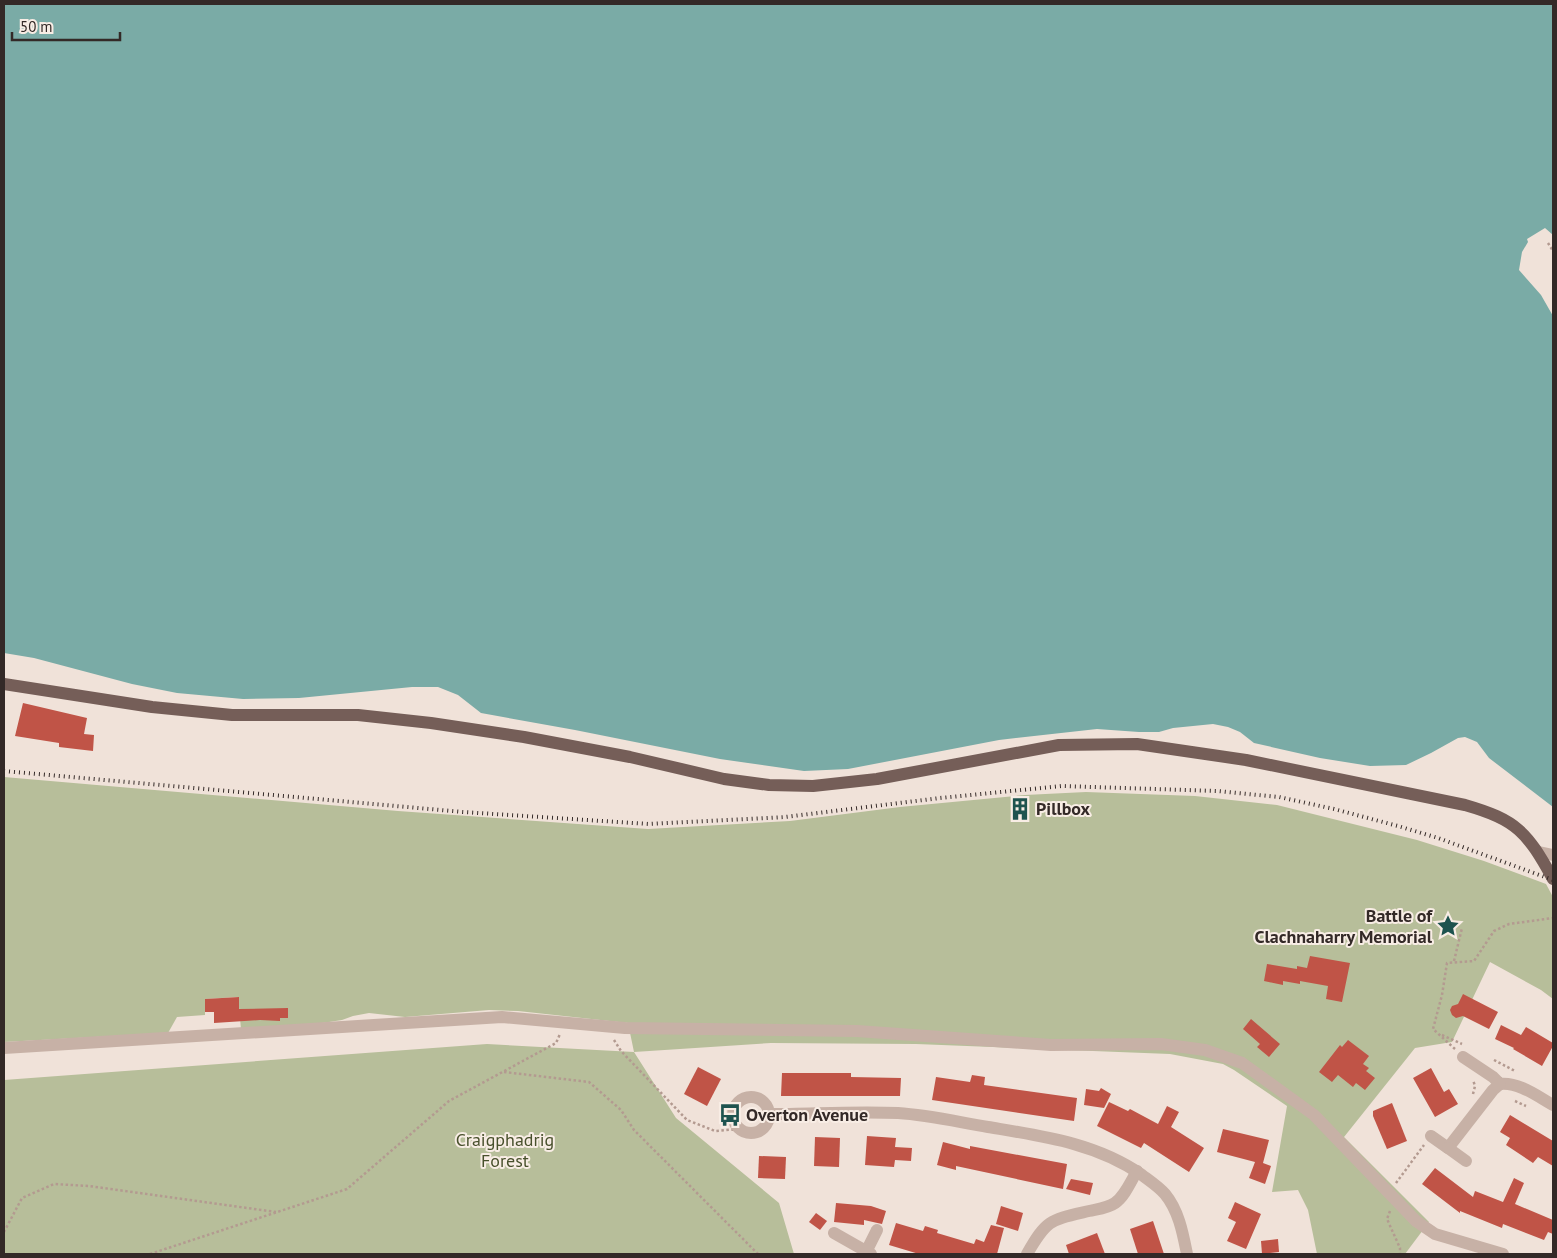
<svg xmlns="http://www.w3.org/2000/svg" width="1557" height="1258" viewBox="0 0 1557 1258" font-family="'PT Sans',sans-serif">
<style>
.green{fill:#b7be9a}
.water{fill:#7aaba6}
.building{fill:#c05447}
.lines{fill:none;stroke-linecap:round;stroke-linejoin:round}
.path{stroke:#b39a90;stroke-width:2.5;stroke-dasharray:2.5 2.5;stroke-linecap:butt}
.street{stroke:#c7b1a6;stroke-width:12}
.primary{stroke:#755e58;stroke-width:12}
.rail{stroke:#332927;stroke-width:4;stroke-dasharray:1 4;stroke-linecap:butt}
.labels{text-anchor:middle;stroke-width:4;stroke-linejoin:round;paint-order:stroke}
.poi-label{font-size:18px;font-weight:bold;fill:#332927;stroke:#f8ede5;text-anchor:start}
.park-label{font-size:18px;fill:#48502c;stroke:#f8ede5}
</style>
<rect width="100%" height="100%" fill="#f0e2d9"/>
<path class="green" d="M4 777 398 811 648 829 790 821 900 807 1025 795 1086 792 1195 796 1277 805 1417 840 1484 861 1546 884 1553 897V999L1541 990 1490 962 1452 1042 1415 1048 1344 1137 1429 1222 1405 1254H1317L1308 1210 1298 1190 1272 1192 1287 1106 1234 1070 1223 1064 1170 1054 916 1044 771 1043 634 1052 676 1118 779 1203 794 1254H4V1080L487 1044 634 1052 628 1023 518 1011 489 1010 405 1017 369 1013 353 1016 342 1020 316 1024 241 1029 238 997 205 999V1015L177 1017 168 1033 4 1042Z"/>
<path class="water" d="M4 4H1553V235L1545 228 1527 239 1528 242 1522 252 1519 270 1541 295 1553 316V807L1489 758 1477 742 1465 737 1458 738 1431 753 1406 765 1370 766 1320 758 1254 743 1240 732 1228 727 1213 724 1173 728 1159 732H1139L1097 729 999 740 848 769 804 771 720 759 575 730 481 713 458 695 438 687H412L299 698 243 699 177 693 132 684 34 658 4 653Z"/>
<g class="building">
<path d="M23 703 87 718 84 734 94 735 93 751 59 747V743L15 736Z"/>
<path d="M1310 956 1350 963 1342 1002 1326 999 1328 986 1300 981V984L1283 981V985L1264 981 1267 964 1297 969V966L1307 968Z"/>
<path d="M1463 994 1498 1012 1489 1029 1463 1016 1456 1018 1452 1015 1450 1010 1452 1006 1458 1004Z"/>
<path d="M239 997V1009L288 1008V1018H280V1021L260 1020 214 1023V1012H205V999Z"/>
<path d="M1251 1019 1280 1044 1269 1057 1257 1047 1260 1044 1243 1029Z"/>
<path d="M1501 1025 1521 1035 1526 1027 1553 1043V1046L1542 1066 1513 1049 1514 1048 1495 1039Z"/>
<path d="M1348 1040 1369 1056 1363 1064 1369 1068 1366 1071 1375 1078 1365 1090 1356 1083 1353 1087 1338 1075 1332 1082 1319 1072 1340 1045 1342 1047Z"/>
<path d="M698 1067 721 1079 707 1106 684 1094Z"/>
<path d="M1431 1068 1444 1092 1449 1089 1458 1104 1435 1117 1413 1078Z"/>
<path d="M782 1073H851V1077L901 1078 900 1096H781Z"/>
<path d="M972 1075 985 1077 984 1085 1077 1098 1074 1121 932 1100 936 1077 970 1082Z"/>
<path d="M1101 1088 1111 1094 1104 1108 1084 1105 1086 1089 1099 1091Z"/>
<path d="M1109 1102 1128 1111 1130 1109 1158 1124 1167 1106 1179 1112 1171 1127 1204 1148 1189 1172 1144 1143 1141 1148 1097 1126Z"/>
<path d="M1392 1103 1407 1141 1387 1149 1373 1116V1111Z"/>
<path d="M1510 1115 1553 1141V1166L1538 1157 1533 1163 1506 1145 1510 1138 1500 1132Z"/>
<path d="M1223 1129 1269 1140 1263 1163 1271 1166 1265 1184 1249 1178 1255 1162 1217 1152Z"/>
<path d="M867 1136 896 1138 895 1147 912 1148 911 1161 895 1160 894 1167 865 1165Z"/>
<path d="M815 1137 840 1138 839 1167 814 1166Z"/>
<path d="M943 1142 970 1149V1146L1067 1164 1063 1189 956 1166V1170L937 1165Z"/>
<path d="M759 1156 786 1157 785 1179 758 1178Z"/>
<path d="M1435 1168 1473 1197 1475 1191 1503 1202 1514 1178 1524 1183 1515 1204 1553 1220V1234L1548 1232 1544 1240 1503 1224 1502 1228 1460 1211V1213L1422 1184Z"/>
<path d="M1071 1179 1093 1183 1090 1195 1066 1189Z"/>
<path d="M1235 1202 1261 1214 1246 1249 1227 1241 1236 1222 1228 1218Z"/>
<path d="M836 1203 871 1206 886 1211 882 1224 864 1220V1225L834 1222Z"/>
<path d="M1001 1206 1023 1213 1018 1231 996 1224Z"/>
<path d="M816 1213 827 1221 820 1230 809 1222Z"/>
<path d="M1153 1221 1164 1254H1138L1130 1229Z"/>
<path d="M896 1223 923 1231 925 1226 938 1230 937 1233 974 1244 976 1239 984 1242 991 1225 1004 1228 997 1254H919L889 1245Z"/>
<path d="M1097 1233 1105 1254H1069L1066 1245Z"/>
<path d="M1278 1239 1279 1252 1262 1254 1261 1241Z"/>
</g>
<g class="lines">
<g class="path">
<path d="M1548 243 1553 251"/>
<path d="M1454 961 1462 928"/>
<path d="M1442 1035 1462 1044"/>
<path d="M614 1040 621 1051 687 1120 715 1131 739 1129"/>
<path d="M1455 1049 1433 1029 1442 995 1447 963 1474 961 1494 931 1509 924 1553 918"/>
<path d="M1494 1060 1515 1071"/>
<path d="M504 1072 589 1082 621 1110 634 1130 758 1254"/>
<path d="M1473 1094 1475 1086 1473 1080"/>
<path d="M1515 1101 1526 1106"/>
<path d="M1396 1183 1424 1145"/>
<path d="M1390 1211 1387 1219 1400 1248V1254"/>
<path d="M4 1232 22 1198 54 1184 89 1186 276 1212"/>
<path d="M150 1254 347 1189 449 1101 556 1043 560 1034"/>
</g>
<g class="street">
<path d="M1539 852 1553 855"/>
<path d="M4 1048 502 1017 625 1028 857 1031 1051 1045 1161 1044 1205 1050 1242 1063 1314 1115 1416 1221 1435 1234 1503 1254"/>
<path d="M1463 1057 1493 1077 1500 1084C1519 1082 1537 1096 1553 1105"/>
<circle cx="751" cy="1115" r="18"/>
<path d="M770 1114C812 1114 856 1111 898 1113 929 1115 958 1122 988 1127 1042 1136 1096 1143 1142 1175 1150 1181 1159 1187 1165 1194 1179 1211 1183 1234 1187 1254"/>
<path d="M1431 1136 1448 1148 1493 1090 1500 1084"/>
<path d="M1448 1148 1466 1161"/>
<path d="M834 1233 871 1254"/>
<path d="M866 1252 877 1230"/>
<path d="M1027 1254C1047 1219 1050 1220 1089 1211 1098 1209 1108 1208 1115 1203 1125 1196 1131 1181 1137 1171"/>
</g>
<path class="primary" d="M4 684 152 707 232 715H358L431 723 524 737 630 757 724 779 769 785 813 786 877 779 1059 745 1137 744 1246 760 1465 805C1517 820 1527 832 1553 879"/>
<path class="rail" d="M4 771 463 812 649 824 785 817 940 798 1062 786 1217 791 1279 797 1334 809 1398 826 1438 838 1553 880"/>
</g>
<defs>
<symbol id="building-bare" viewBox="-9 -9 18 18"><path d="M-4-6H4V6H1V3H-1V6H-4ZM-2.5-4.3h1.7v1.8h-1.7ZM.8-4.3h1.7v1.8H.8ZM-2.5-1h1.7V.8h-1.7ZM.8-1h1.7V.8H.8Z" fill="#1e534f" stroke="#f8ede5" stroke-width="2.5" paint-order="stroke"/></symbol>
<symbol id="sight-bare" viewBox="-9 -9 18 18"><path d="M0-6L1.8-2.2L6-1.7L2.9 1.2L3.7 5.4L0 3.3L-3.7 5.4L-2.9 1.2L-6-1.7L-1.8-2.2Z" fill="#1e534f" stroke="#f8ede5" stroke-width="2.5" paint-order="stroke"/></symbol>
<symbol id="bus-bare" viewBox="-9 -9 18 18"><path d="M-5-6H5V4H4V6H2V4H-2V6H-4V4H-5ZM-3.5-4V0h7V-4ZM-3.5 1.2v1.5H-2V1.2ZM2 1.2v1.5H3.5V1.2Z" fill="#1e534f" stroke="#f8ede5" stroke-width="2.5" paint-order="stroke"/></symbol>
</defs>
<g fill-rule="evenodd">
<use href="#building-bare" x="1004" y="793" width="32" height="32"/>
<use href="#sight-bare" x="1432" y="910" width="32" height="32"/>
<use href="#bus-bare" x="714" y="1099" width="32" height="32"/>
</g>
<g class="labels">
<g class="poi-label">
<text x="1036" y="815">Pillbox</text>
<text x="1432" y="922" text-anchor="end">Battle of<tspan x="1432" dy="21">Clachnaharry Memorial</tspan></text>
<text x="746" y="1121">Overton Avenue</text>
</g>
<g class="park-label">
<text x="505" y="1146">Craigphadrig<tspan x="505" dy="21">Forest</tspan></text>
</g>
</g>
<rect width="1557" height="1258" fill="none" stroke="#332927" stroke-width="10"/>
<path d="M12 32v8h108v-8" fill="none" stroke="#332927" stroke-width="2.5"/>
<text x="20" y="32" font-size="15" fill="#332927" stroke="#f8ede5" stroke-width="4" paint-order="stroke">50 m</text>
</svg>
